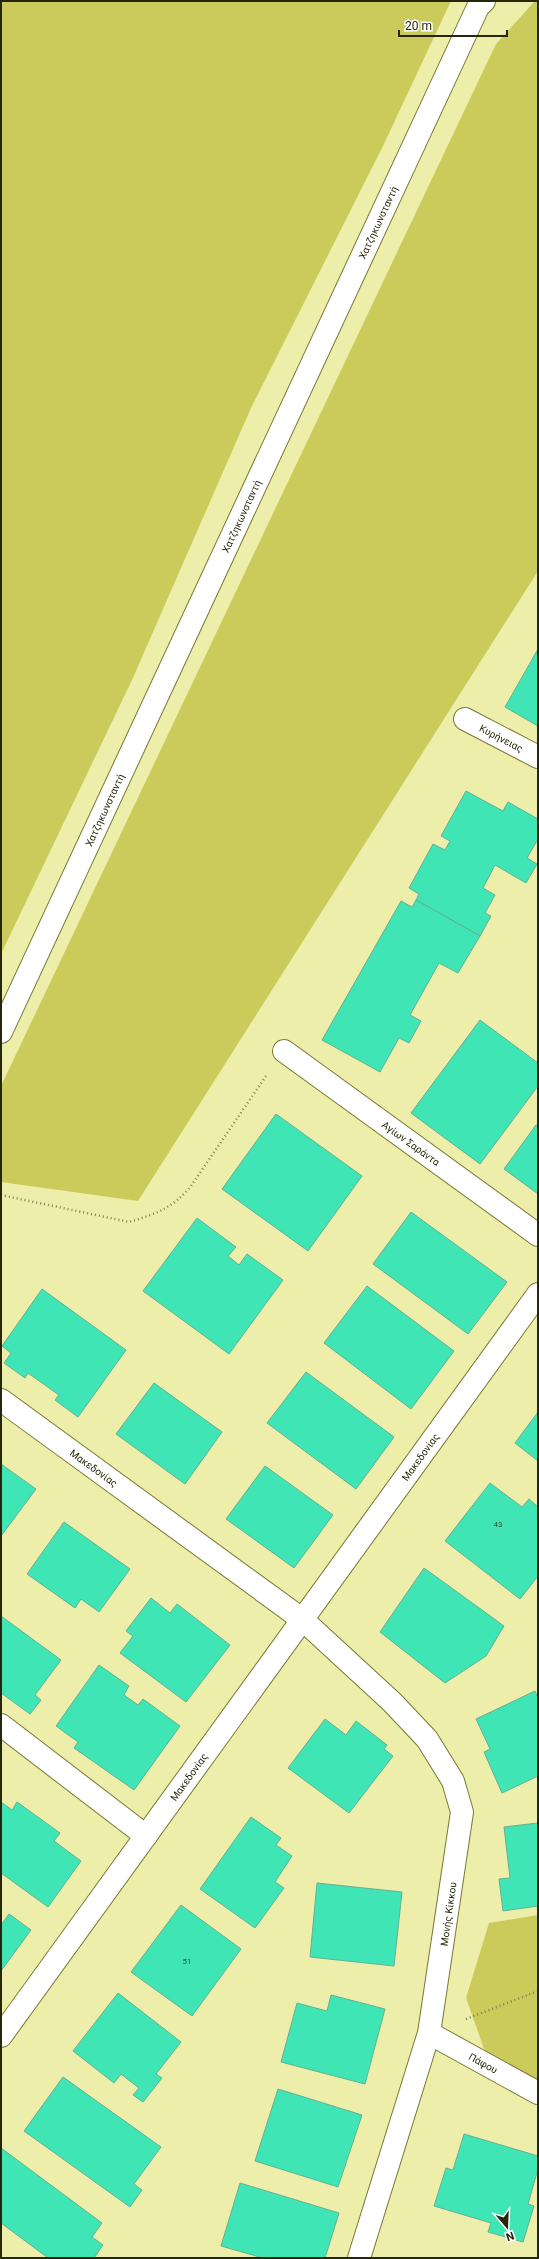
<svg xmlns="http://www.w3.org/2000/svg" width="539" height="2259" viewBox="0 0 539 2259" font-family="Roboto,sans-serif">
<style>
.green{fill:#cbcb5c}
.building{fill:#40e5b5;stroke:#63b095}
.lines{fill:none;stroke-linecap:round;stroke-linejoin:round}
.minor-casing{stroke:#797837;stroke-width:24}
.path{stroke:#818153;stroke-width:2.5;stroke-dasharray:1 3;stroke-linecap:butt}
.minor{stroke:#fff;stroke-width:22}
.labels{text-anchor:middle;stroke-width:3;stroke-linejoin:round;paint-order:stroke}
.number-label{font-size:8px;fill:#2c5636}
.street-label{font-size:10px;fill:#26260b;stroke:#fff}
</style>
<rect width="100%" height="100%" fill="#edeea9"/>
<g class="green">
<path d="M1 1H451L383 146 251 408 132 680 1 954Z"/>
<path d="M535 1H538V571L138 1201 1 1182V1086L496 44Z"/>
<path d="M538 1915V2084L488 2060 466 1998 489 1923Z"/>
</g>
<g class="building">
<path d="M538 649V726L505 707Z"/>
<path d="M466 791 503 811 508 802 538 819V839L527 858 537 864 526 883 495 865 483 888 495 895 485 913 491 916 480 936 416 900 419 894 409 888 433 844 445 850 450 841 441 836Z"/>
<path d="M416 900 480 936 458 973 439 963 410 1015 421 1021 409 1043 399 1038 380 1072 322 1040 401 901 412 907Z"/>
<path d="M480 1020 538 1063V1086L480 1164 411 1113Z"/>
<path d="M276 1114 362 1176 308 1251 222 1189Z"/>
<path d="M536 1125 538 1126V1194L504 1169Z"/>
<path d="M411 1212 507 1282 468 1334 373 1264Z"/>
<path d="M197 1218 236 1247 228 1256 239 1265 247 1254 283 1280 229 1354 143 1291Z"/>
<path d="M367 1286 454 1351 411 1409 324 1343Z"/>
<path d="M42 1289 126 1350 78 1417 55 1400 59 1395 28 1373 25 1378 4 1363 11 1353 2 1346Z"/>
<path d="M306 1372 394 1437 356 1489 267 1423Z"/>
<path d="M154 1383 222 1432 185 1484 116 1434Z"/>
<path d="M538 1412V1461L515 1443Z"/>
<path d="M1 1464 36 1489 1 1536Z"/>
<path d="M265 1466 333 1515 294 1568 226 1519Z"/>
<path d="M490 1483 522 1507 529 1499 538 1507V1576L520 1599 445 1541Z"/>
<path d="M64 1522 130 1569 99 1612 81 1599 75 1608 27 1574Z"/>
<path d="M424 1568 504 1626 486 1656 445 1683 380 1632Z"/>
<path d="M151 1598 170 1613 177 1604 230 1645 186 1702 120 1653 133 1636 126 1631Z"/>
<path d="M1 1616 61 1660 35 1695 41 1700 30 1714 1 1693Z"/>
<path d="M99 1665 129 1686 124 1695 138 1705 143 1699 180 1726 134 1790 74 1748 78 1742 56 1726Z"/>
<path d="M535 1691 538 1698V1776L502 1793 484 1752 490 1749 476 1719Z"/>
<path d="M325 1719 346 1735 356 1721 387 1745 384 1749 393 1756 349 1813 288 1768Z"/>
<path d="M1 1802 12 1810 17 1802 60 1833 54 1841 81 1861 48 1907 1 1873Z"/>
<path d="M251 1817 281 1838 276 1845 292 1856 275 1882 284 1888 255 1928 200 1889Z"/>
<path d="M538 1823V1906L503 1911 499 1879 510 1878 504 1827Z"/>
<path d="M317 1883 402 1892 394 1966 310 1957Z"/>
<path d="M181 1905 241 1949 192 2016 131 1972Z"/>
<path d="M9 1914 31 1930 1 1971V1925Z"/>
<path d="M118 1993 181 2042 156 2074 162 2078 143 2102 133 2095 139 2088 121 2074 114 2083 73 2051Z"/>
<path d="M331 1995 385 2009 365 2084 281 2062 297 2003 327 2011Z"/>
<path d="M63 2077 161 2147 134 2184 142 2190 130 2207 24 2131Z"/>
<path d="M278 2089 362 2115 338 2187 255 2161Z"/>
<path d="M464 2134 538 2156V2169L528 2204 534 2206 523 2242 488 2232 491 2223 434 2206 446 2168 453 2170Z"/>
<path d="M1 2148 102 2223 92 2237 103 2245 94 2258H48L1 2223Z"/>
<path d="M240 2183 339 2213 325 2258H263L221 2246Z"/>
</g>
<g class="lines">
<defs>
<g id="minor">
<path id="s1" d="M465 719 538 757"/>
<path id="s2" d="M1 1032 478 7 484 1"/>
<path id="s3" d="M284 1051 538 1235"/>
<path id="s4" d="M1 1400 303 1620 392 1702 427 1739 453 1781 462 1812 429 2033 359 2258"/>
<path d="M1 1725 146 1836"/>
<path id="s5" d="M429 2033 538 2093"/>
<path id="s6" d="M1 2036 538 1294"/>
</g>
</defs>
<use href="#minor" class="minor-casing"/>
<g class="path">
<path d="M1 1195 129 1222C156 1214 173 1208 191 1186L266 1076"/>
<path d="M466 2019 538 1991"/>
</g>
<use href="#minor" class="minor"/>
</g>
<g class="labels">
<g class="number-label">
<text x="498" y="1527">43</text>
<text x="187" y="1964">51</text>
</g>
<g class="street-label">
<text dy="4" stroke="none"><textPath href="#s2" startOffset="893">Χατζηκωνσταντή</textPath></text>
<text dy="4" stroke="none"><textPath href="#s2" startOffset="569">Χατζηκωνσταντή</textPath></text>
<text dy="4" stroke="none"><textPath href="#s1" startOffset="41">Κυρήνειας</textPath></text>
<text dy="4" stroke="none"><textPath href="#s2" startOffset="245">Χατζηκωνσταντή</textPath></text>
<text dy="4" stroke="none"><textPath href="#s3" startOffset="157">Αγίων Σαράντα</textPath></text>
<text dy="4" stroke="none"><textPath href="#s6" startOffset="715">Μακεδονίας</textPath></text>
<text dy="4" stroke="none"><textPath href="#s4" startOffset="115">Μακεδονίας</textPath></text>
<text dy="4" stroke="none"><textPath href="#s6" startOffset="320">Μακεδονίας</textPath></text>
<text transform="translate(448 1914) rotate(-82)" y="4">Μονής Κίκκου</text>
<text dy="4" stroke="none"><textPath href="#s5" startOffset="62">Πάφου</textPath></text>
</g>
</g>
<rect width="539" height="2259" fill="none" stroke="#26260b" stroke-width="4"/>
<g transform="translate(507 2227) rotate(161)" stroke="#ffffff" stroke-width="3" paint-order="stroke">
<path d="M0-3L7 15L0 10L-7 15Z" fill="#26260b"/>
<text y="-6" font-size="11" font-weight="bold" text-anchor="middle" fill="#26260b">N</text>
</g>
<path d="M399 30v6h108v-6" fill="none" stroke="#26260b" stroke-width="2"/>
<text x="405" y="30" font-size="12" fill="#26260b" stroke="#ffffff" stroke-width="3" paint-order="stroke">20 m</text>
</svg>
